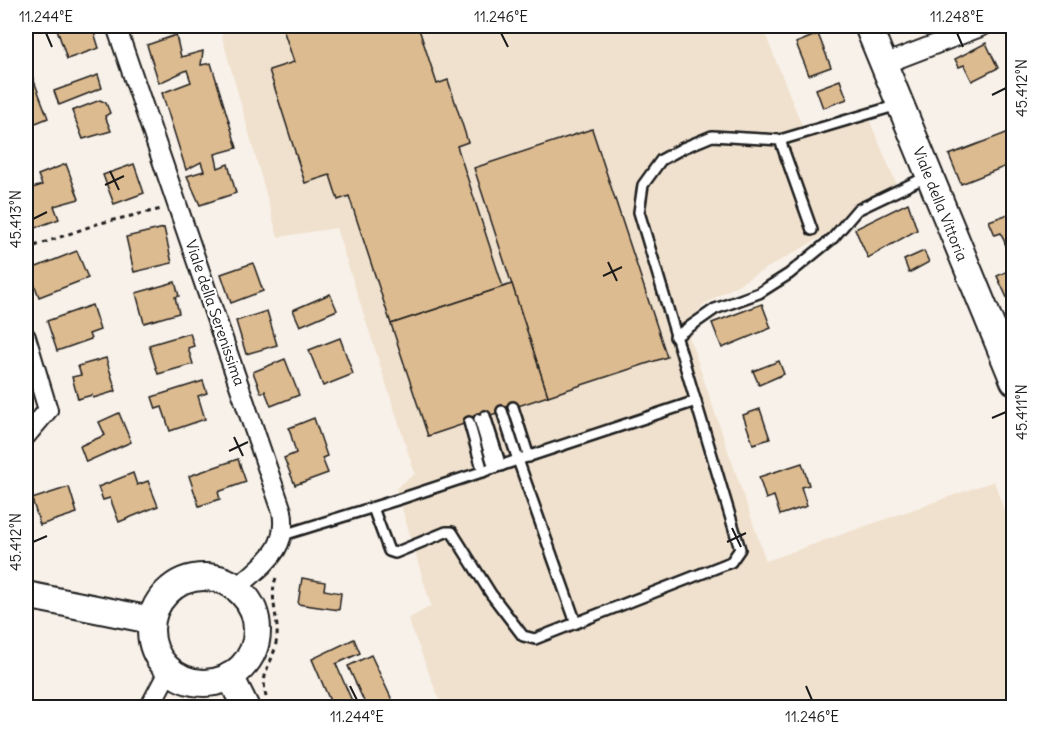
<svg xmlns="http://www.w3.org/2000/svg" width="1039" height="733" viewBox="0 0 1039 733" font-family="Delius,sans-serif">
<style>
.built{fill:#f0e1ce}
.building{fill:#ddbb90;stroke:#1c1c1c;stroke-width:1.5}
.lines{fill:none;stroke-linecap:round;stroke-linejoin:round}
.lane-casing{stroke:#1c1c1c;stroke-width:14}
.street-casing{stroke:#1c1c1c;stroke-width:22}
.secondary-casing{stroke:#1c1c1c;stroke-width:30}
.path{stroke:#1c1c1c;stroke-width:3;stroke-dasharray:4.5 4.5;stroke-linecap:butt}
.lane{stroke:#fff;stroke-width:9}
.street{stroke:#fff;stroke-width:18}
.secondary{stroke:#fff;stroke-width:26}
.ticks{fill:none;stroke:#1c1c1c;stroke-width:2}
.labels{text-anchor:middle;stroke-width:4.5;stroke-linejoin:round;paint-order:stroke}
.street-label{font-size:15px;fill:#1c1c1c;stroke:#fff}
.neatline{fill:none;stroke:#1c1c1c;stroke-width:2}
.ticks-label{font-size:15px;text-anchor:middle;fill:#1c1c1c}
</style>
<rect width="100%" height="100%" fill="#f8f1e9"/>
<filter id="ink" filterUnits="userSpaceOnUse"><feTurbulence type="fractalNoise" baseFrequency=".0167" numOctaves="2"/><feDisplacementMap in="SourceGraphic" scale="12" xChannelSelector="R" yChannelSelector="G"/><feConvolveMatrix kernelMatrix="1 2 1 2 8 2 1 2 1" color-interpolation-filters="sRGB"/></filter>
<g filter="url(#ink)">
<path class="built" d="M219 26H762L803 128 865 110 900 192 706 303 685 325 766 561 994 481 1013 535V707H442L408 619 431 606 396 488 415 474 336 228 278 237Z"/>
<g class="building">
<path d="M56 26H92L99 48 67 59Z"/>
<path d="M282 26H418L437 84 448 80 468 142 457 146 503 287 391 324 349 196 338 200 330 175 305 183 269 70 294 62Z"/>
<path d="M902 26H926L905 34Z"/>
<path d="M818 34 831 67 809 75 796 43Z"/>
<path d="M176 35 181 57 203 51 201 65 211 63 237 148 215 154 218 168 228 164 236 193 200 205 187 176 204 171 201 162 186 170 162 93 191 82 187 70 159 83 147 45Z"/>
<path d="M986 43 998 68 972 81 964 65 959 67 955 59Z"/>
<path d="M28 65 48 118 26 127V66Z"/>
<path d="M98 75 102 88 59 105 54 91Z"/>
<path d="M840 80 847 99 823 108 816 89Z"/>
<path d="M100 100 106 103 110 113 105 116 111 131 83 139 72 111Z"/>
<path d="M592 129 667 357 548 396 474 168Z"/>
<path d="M1014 130V163L961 184 949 155Z"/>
<path d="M66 164 79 199 54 206 59 219 32 229 26 206V190L42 185 38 175Z"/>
<path d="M134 164 144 193 114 204 103 175Z"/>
<path d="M908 203 917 230 868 258 855 229Z"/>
<path d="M1014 212V245L1007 248 1001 233 995 235 989 221Z"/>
<path d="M164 228 172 263 134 272 126 237Z"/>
<path d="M77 251 88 278 39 297 29 270Z"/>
<path d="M924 251 929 262 909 273 904 260Z"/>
<path d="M253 263 263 291 231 303 221 274Z"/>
<path d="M1014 268V303L1010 304 997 276Z"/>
<path d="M175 282 179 296 175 297 179 313 144 323 136 293Z"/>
<path d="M512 284 548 396 428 436 391 324Z"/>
<path d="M330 294 337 310 300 326 293 310Z"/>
<path d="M762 304 771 328 722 348 712 323Z"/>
<path d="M92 305 100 330 89 334 91 339 57 351 47 321Z"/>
<path d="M267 311 277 345 246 354 236 321Z"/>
<path d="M190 333 194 346 188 348 193 364 158 374 149 345Z"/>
<path d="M340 338 353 374 323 386 309 350Z"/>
<path d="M106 358 116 391 93 398 92 395 78 399 72 377 81 375 78 366Z"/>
<path d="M285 359 299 395 271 406 265 391 261 393 253 372Z"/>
<path d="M779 361 784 374 759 385 753 371Z"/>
<path d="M203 381 207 393 198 396 205 419 170 431 162 407 156 409 152 397Z"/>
<path d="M760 409 770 439 753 444 743 415Z"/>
<path d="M119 413 131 442 86 462 80 446 105 435 99 422Z"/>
<path d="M314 418 327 456 322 458 328 473 295 485 284 458 296 453 289 428Z"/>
<path d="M238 459 246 482 218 492 220 499 199 506 189 476Z"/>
<path d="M802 463 809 485 801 487 807 506 780 515 774 496 766 499 759 477Z"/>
<path d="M133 473 137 485 148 481 158 506 119 522 110 498 103 500 98 487Z"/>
<path d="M69 487 77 513 40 525 32 499Z"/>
<path d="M302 578 325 582 324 590 341 593 339 610 298 604Z"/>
<path d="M354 639 360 653 336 664 355 708H333L312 659Z"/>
<path d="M371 655 392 700 376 708H367L348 666Z"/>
</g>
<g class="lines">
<defs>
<g id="lane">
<path d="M780 140 898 105"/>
<path d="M675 337 715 309 759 293 789 274 833 238 857 210 928 176"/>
<path d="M513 407 529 457"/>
<path d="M502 411 518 460 576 623"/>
<path d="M485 416 501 466"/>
<path d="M479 419 494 468"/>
<path d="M469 422 483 472"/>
<path d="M373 508 389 551 395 553 446 532H452L491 594 523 636 535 639 731 562 740 549 639 212 643 185 661 160 683 148 712 136 780 140 812 230"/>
<path d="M283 535 400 499 696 401"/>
</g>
<g id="street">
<path d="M116 26 282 511C289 550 263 564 237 588"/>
<path d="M884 64 983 26"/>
<path d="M26 337 48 410 26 436"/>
<path d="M149 708 169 670"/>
</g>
<g id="secondary">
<path d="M868 26 1014 381"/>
<circle cx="204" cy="630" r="53"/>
<path d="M26 595 151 620"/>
<path d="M230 676 246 708"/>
</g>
</defs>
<use href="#lane" class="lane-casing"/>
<use href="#street" class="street-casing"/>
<use href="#secondary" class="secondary-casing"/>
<g class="path">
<path d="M26 249 100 223 162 209"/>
<path d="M266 697C260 669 272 667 276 643 281 622 268 599 276 578"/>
</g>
<use href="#lane" class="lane"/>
<use href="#street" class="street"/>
<use href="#secondary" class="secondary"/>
</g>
</g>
<path class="ticks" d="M46 33 52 47M501 33 508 47M957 33 963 47M992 95 1006 88M110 171 119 190M105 185 124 176M33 219 47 212M608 262 617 281M603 276 622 267M992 418 1006 412M234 437 243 456M229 451 248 442M732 528 741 547M33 542 47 536M727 542 746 533M350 686 357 700M806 686 812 700"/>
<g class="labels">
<g class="street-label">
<text transform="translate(940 204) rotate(68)" y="5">Viale della Vittoria</text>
<text transform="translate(215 313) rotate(71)" y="5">Viale della Serenissima</text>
</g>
</g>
<rect width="1039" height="733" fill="none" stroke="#fff" stroke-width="66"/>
<rect x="33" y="33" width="973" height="667" class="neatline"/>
<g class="ticks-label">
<text x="46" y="22">11.244°E</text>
<text x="501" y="22">11.246°E</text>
<text x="957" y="22">11.248°E</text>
<text transform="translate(1022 88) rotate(-90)" y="5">45.412°N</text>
<text transform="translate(16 219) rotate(-90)" y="5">45.413°N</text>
<text transform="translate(1022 412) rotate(-90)" y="5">45.411°N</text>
<text transform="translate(16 542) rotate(-90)" y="5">45.412°N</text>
<text x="357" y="722">11.244°E</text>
<text x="812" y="722">11.246°E</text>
</g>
</svg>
